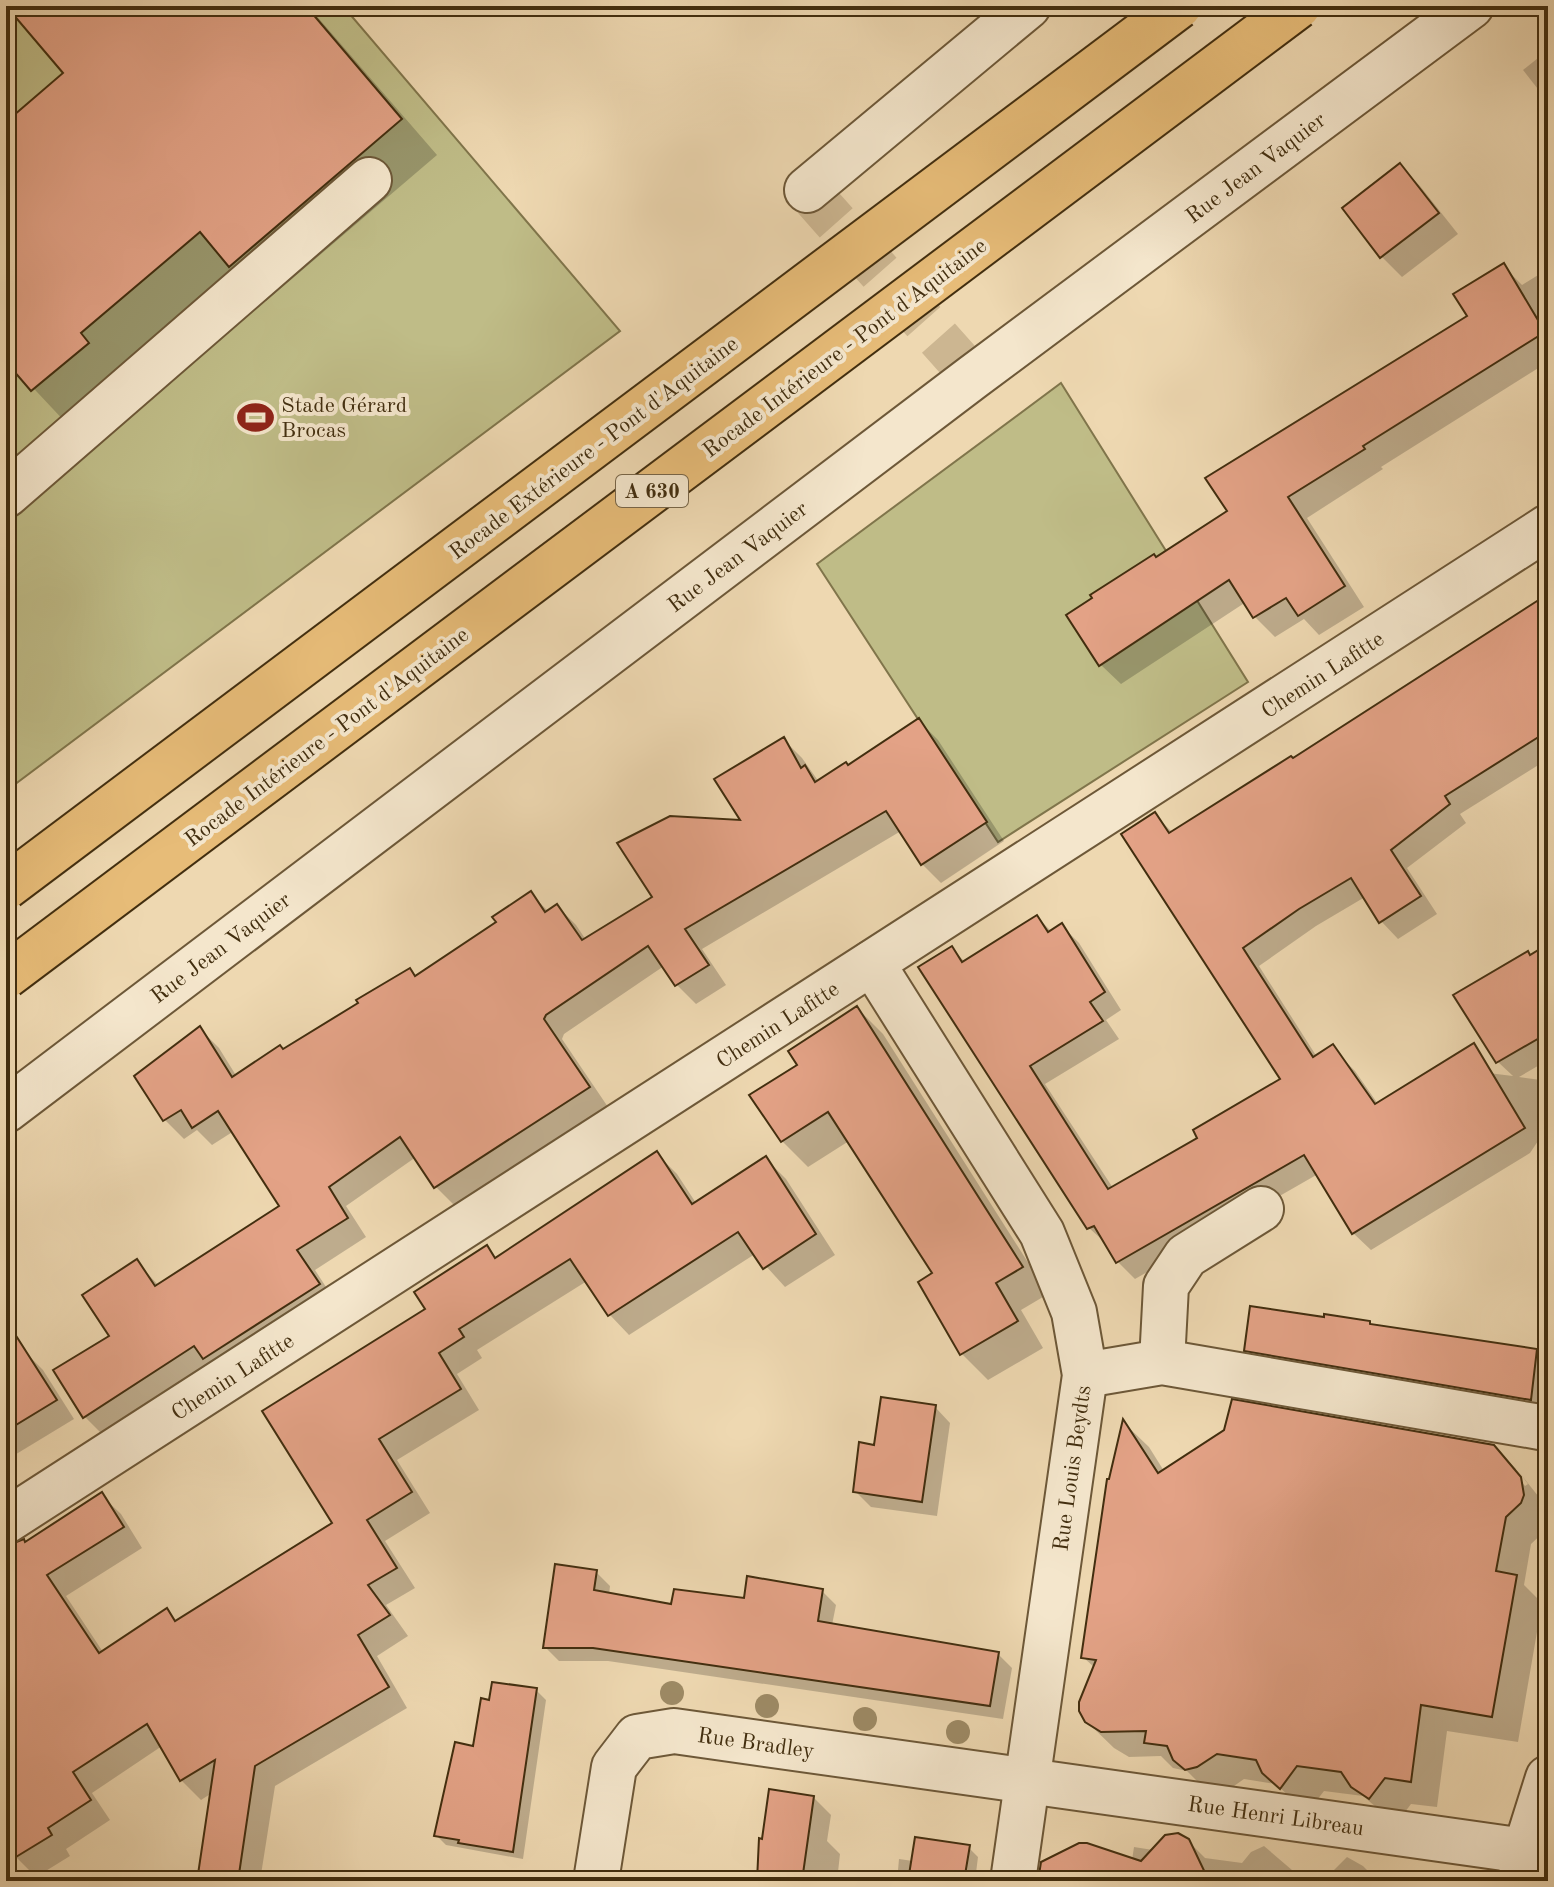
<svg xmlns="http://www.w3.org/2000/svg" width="1554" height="1887" viewBox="0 0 1554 1887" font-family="'Old Standard TT',serif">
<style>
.green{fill:#bfbc87;stroke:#80754b;stroke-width:2}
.shadow{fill:#0003}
.building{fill:#e3a286;stroke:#422e0f;stroke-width:2}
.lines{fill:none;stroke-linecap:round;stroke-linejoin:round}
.minor-tunnel{stroke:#ccb691;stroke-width:44;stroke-dasharray:44 22;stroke-linecap:butt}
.minor-casing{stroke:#6d5838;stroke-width:48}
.minor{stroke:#f4e6cc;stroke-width:44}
.highway-bridge-casing{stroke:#422e0f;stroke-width:48;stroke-linecap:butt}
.highway-bridge{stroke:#e7bc78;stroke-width:44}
.tree{fill:#9d8a65}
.labels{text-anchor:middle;stroke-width:8;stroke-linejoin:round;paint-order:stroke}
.shield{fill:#f4e6cc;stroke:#776548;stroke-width:2}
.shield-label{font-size:20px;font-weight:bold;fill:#422e0f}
.street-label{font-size:22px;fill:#422e0f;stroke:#f4e6cc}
.poi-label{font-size:22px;fill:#422e0f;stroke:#f4e6cc;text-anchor:start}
</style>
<rect width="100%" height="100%" fill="#eed8b1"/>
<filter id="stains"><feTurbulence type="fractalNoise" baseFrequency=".0025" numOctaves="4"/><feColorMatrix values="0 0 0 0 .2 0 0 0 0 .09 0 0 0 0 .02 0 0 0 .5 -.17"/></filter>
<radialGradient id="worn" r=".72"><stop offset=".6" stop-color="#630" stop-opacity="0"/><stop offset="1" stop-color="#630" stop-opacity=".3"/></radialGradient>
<g class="green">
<path d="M6 6H343L620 331 6 791Z"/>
<path d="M1061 383 1248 682 998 842 817 564Z"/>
</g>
<g class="shadow">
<path d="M16 6H308L437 155 266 301 234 269 115 370 123 380 68 425 6 359V124L66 73Z"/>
<path d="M1548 50V102L1523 70Z"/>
<path d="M1400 166 1420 186 1458 234 1402 277 1382 257 1345 209Z"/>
<path d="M1503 266 1522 285 1548 269V362L1381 467 1383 469 1307 518 1364 607 1319 635 1304 619 1275 637 1255 617 1246 602 1121 684 1101 665 1156 559 1230 512 1470 317Z"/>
<path d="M1548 562V587L1536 569Z"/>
<path d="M1548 714V759L1460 814 1466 823 1407 868 1437 914 1398 939 1381 921 1365 897 1316 926 1259 966 1317 1057 1337 1053 1355 1071 1378 1104 1439 1067 1513 1076 1498 1062 1531 957 1548 947V1060L1519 1077 1548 1081V1133L1544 1132 1530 1153 1371 1250 1353 1233 1318 1174 1135 1279 1118 1262 1108 1245 1089 1228 951 948 965 962 1037 917 1052 932 1062 926 1079 943 1121 1010 1106 1020 1119 1039 1045 1084 1113 1188 1200 1139 1283 1079 1155 815 1173 833 1293 760Z"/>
<path d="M919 721 938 740 1004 841 941 883 922 864 901 831 702 949 726 985 696 1004 677 985 664 966 564 1034 562 1039 608 1107 455 1206 436 1187 416 1157 346 1206 366 1237 315 1270 337 1304 103 1435 84 1416 136 1261 159 1286 282 1206 234 1131 212 1145 197 1130 184 1139 165 1120 137 1076 200 1029 219 1048 237 1077 416 977 498 922 531 894 549 912 557 906 576 925 586 940 655 898 744 822 783 739 802 758 819 782 848 767Z"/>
<path d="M857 1008 883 1034 1048 1294 1021 1310 1043 1348 988 1380 962 1354 935 1273 849 1141 808 1167 782 1141 800 1065Z"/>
<path d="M657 1154 677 1174 696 1203 766 1159 786 1179 835 1255 785 1287 755 1254 629 1335 610 1315 587 1281 477 1350 482 1358 457 1374 479 1410 397 1460 430 1513 385 1541 415 1588 386 1605 408 1636 377 1656 407 1708 275 1786 260 1881H199L212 1793 201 1800 181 1780 162 1746 92 1793 110 1820 66 1849 70 1856 36 1877 16 1857 6 1842V1557L101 1495 121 1514 142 1548 66 1596 103 1652 166 1611 178 1622 334 1523 428 1310 486 1248 497 1259Z"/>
<path d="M1548 1289V1315L1543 1310Z"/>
<path d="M1370 1322 1374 1327 1536 1351 1546 1361 1540 1409 1256 1360 1246 1350Z"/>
<path d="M6 1348 24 1351 43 1370 74 1419 13 1456 6 1449Z"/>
<path d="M935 1407 950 1423 937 1516 871 1507 855 1491 876 1447Z"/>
<path d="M1124 1423 1149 1447 1164 1471 1494 1446 1516 1469H1511L1525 1486 1528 1484 1519 1472 1546 1506 1548 1515 1547 1529 1531 1544 1524 1585 1542 1603 1518 1742 1447 1731 1437 1807 1411 1804 1396 1824 1363 1796 1324 1791 1307 1813 1276 1784 1244 1779 1224 1793 1202 1786 1187 1771 1173 1768 1161 1756 1129 1757 1114 1748 1086 1721 1095 1668 1083 1657Z"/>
<path d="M596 1572 610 1586 609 1595 673 1607 822 1591 836 1605 832 1625 998 1654 1012 1668 1003 1719 608 1661H559L545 1647Z"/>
<path d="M536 1690 546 1700 523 1859 446 1845 436 1835 475 1748 491 1702Z"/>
<path d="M813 1797 831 1815 827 1841 840 1854 837 1881H756L761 1841Z"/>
<path d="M1188 1841 1205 1858 1242 1863 1251 1852 1264 1846 1292 1870 1329 1875 1347 1857 1363 1866 1378 1881H1066L1132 1860 1134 1847 1153 1850Z"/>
<path d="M968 1847 978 1857 975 1881H897L899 1859 913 1861Z"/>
</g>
<g class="building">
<path d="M6 6H306L402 119 229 267 200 232 81 333 89 343 31 391 6 362V122L63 73Z"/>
<path d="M1400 163 1439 213 1380 258 1342 208Z"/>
<path d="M1504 263 1545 332 1363 446 1365 449 1288 497 1345 586 1298 616 1286 598 1253 618 1229 580 1099 666 1066 615 1092 598 1090 595 1154 554 1156 557 1227 511 1205 478 1467 316 1453 294Z"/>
<path d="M1548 594V731L1445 796 1450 804 1391 850 1421 896 1379 923 1351 878 1299 909 1243 948 1313 1057 1333 1044 1375 1104 1474 1043 1525 1128 1352 1234 1304 1155 1116 1263 1094 1226 1087 1229 918 967 952 946 962 962 1037 915 1048 932 1062 923 1105 992 1090 1002 1103 1021 1030 1066 1108 1189 1197 1138 1193 1130 1280 1079 1121 834 1155 812 1169 833 1291 756 1293 758Z"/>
<path d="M919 718 987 822 921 865 886 811 685 929 709 965 675 986 648 946 546 1015 544 1019 590 1087 434 1188 400 1137 329 1187 348 1218 297 1250 320 1284 203 1359 194 1346 83 1418 53 1370 109 1336 82 1295 137 1259 155 1286 279 1206 218 1111 192 1128 181 1110 163 1121 134 1076 200 1026 232 1077 280 1045 283 1049 358 1003 356 1000 410 968 415 976 496 922 492 917 531 891 545 912 557 904 582 940 652 897 617 843 670 816 740 820 714 779 784 737 801 768 805 765 815 782 846 762 848 765Z"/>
<path d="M1548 944V1033L1496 1063 1453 995 1528 951 1530 955Z"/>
<path d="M857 1006 1023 1267 996 1283 1018 1321 960 1355 918 1282 932 1273 828 1112 781 1142 749 1095 797 1065 788 1051Z"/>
<path d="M657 1151 692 1204 766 1156 816 1234 763 1269 738 1232 608 1316 570 1259 459 1329 464 1337 439 1353 461 1389 379 1439 412 1492 367 1520 397 1568 368 1585 390 1615 358 1635 389 1687 255 1766 238 1881H197L215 1760 180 1781 147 1724 73 1772 91 1800 48 1828 52 1835 6 1863V1546L24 1539 25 1542 102 1492 124 1527 47 1575 99 1653 167 1608 175 1621 332 1523 262 1411 425 1309 414 1292 487 1245 495 1258Z"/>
<path d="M1250 1306 1324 1317V1314L1370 1321V1324L1537 1349 1531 1400 1244 1351Z"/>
<path d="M6 1320 57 1400 6 1431Z"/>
<path d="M881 1397 936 1405 922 1502 853 1492 859 1442 874 1445Z"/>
<path d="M1232 1399 1494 1445 1521 1477 1524 1495 1521 1503 1506 1517 1496 1571 1517 1575 1492 1717 1421 1705 1411 1782 1385 1778 1369 1799 1351 1787 1341 1772 1297 1766 1280 1789 1262 1773 1256 1760 1217 1754 1197 1767 1185 1770 1173 1760 1167 1746 1144 1743 1146 1731 1101 1732 1085 1722 1079 1711V1702L1096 1660 1081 1658 1107 1479H1109L1123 1419 1158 1473 1224 1430Z"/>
<path d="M555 1564 597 1570 594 1590 671 1604 674 1589 744 1598 747 1576 823 1589 818 1621 999 1652 990 1706 593 1648H543Z"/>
<path d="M492 1682 537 1688 513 1852 458 1843 459 1840 434 1836 455 1742 473 1746 481 1698 489 1700Z"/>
<path d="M769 1789 814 1796 802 1881H757L759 1838 762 1839Z"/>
<path d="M1178 1833 1189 1839 1209 1881H1038L1041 1862 1079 1843H1087L1141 1861 1165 1835Z"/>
<path d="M915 1837 970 1845 964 1881H908Z"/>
</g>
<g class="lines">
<path class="minor-tunnel" d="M807 190 973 377"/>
<defs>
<g id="minor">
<path d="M807 190 1028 6"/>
<path d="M6 495 369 180"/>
<path d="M872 963 1042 1233 1074 1312 1085 1375 1013 1881"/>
<path d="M6 1110 973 377 1471 6"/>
<path d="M1162 1362 1166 1286 1186 1256 1261 1209"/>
<path d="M1085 1375 1162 1362 1540 1427"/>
<path d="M6 1521 1548 527"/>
<path d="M596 1881 614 1767 637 1737 674 1731 1525 1851"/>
<path d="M1520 1881 1525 1851 1548 1778"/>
</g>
</defs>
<use href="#minor" class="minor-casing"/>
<use href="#minor" class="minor"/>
<defs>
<g id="highway-bridge">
<path d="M6 887 1179 6"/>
<path d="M6 976 1298 6"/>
</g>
</defs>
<use href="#highway-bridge" class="highway-bridge-casing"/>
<use href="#highway-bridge" class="highway-bridge"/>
</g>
<g class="tree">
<circle cx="672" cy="1693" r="12"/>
<circle cx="767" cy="1706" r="12"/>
<circle cx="865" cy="1719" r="12"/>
<circle cx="958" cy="1732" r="12"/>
</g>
<defs>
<symbol id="stadium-bare" viewBox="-9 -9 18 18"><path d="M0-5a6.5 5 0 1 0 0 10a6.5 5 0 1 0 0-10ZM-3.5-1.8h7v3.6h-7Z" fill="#8f2418" stroke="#f4e6cc" stroke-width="2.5" paint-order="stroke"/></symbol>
</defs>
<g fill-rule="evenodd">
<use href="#stadium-bare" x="230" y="392" width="51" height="51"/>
</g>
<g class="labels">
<rect class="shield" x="616" y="475" width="72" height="32" rx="6"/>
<g class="shield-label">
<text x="652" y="498">A 630</text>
</g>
<g class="street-label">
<text transform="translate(1255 167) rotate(-37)" y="8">Rue Jean Vaquier</text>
<text transform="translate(844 347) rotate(-37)" y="8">Rocade Intérieure - Pont d'Aquitaine</text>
<text transform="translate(593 447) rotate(-37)" y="8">Rocade Extérieure - Pont d'Aquitaine</text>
<text transform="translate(737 556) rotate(-37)" y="8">Rue Jean Vaquier</text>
<text transform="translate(1322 674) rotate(-33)" y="8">Chemin Lafitte</text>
<text transform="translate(326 736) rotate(-37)" y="8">Rocade Intérieure - Pont d'Aquitaine</text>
<text transform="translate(220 947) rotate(-37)" y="8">Rue Jean Vaquier</text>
<text transform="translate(777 1024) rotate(-33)" y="8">Chemin Lafitte</text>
<text transform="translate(232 1376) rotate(-33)" y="8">Chemin Lafitte</text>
<text transform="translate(1071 1468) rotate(-82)" y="8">Rue Louis Beydts</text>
<text transform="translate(756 1742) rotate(8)" y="8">Rue Bradley</text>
<text transform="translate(1276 1815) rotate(8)" y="8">Rue Henri Libreau</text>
</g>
<g class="poi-label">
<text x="281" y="412">Stade Gérard<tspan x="281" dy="25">Brocas</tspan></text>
</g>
</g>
<rect width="1554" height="1887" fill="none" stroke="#eed8b1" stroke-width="32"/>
<rect x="8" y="8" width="1538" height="1871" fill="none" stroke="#422e0f" stroke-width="4"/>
<rect x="16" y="16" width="1522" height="1855" fill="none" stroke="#422e0f" stroke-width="2"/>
<rect width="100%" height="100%" filter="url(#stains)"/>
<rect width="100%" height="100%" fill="url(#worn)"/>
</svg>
